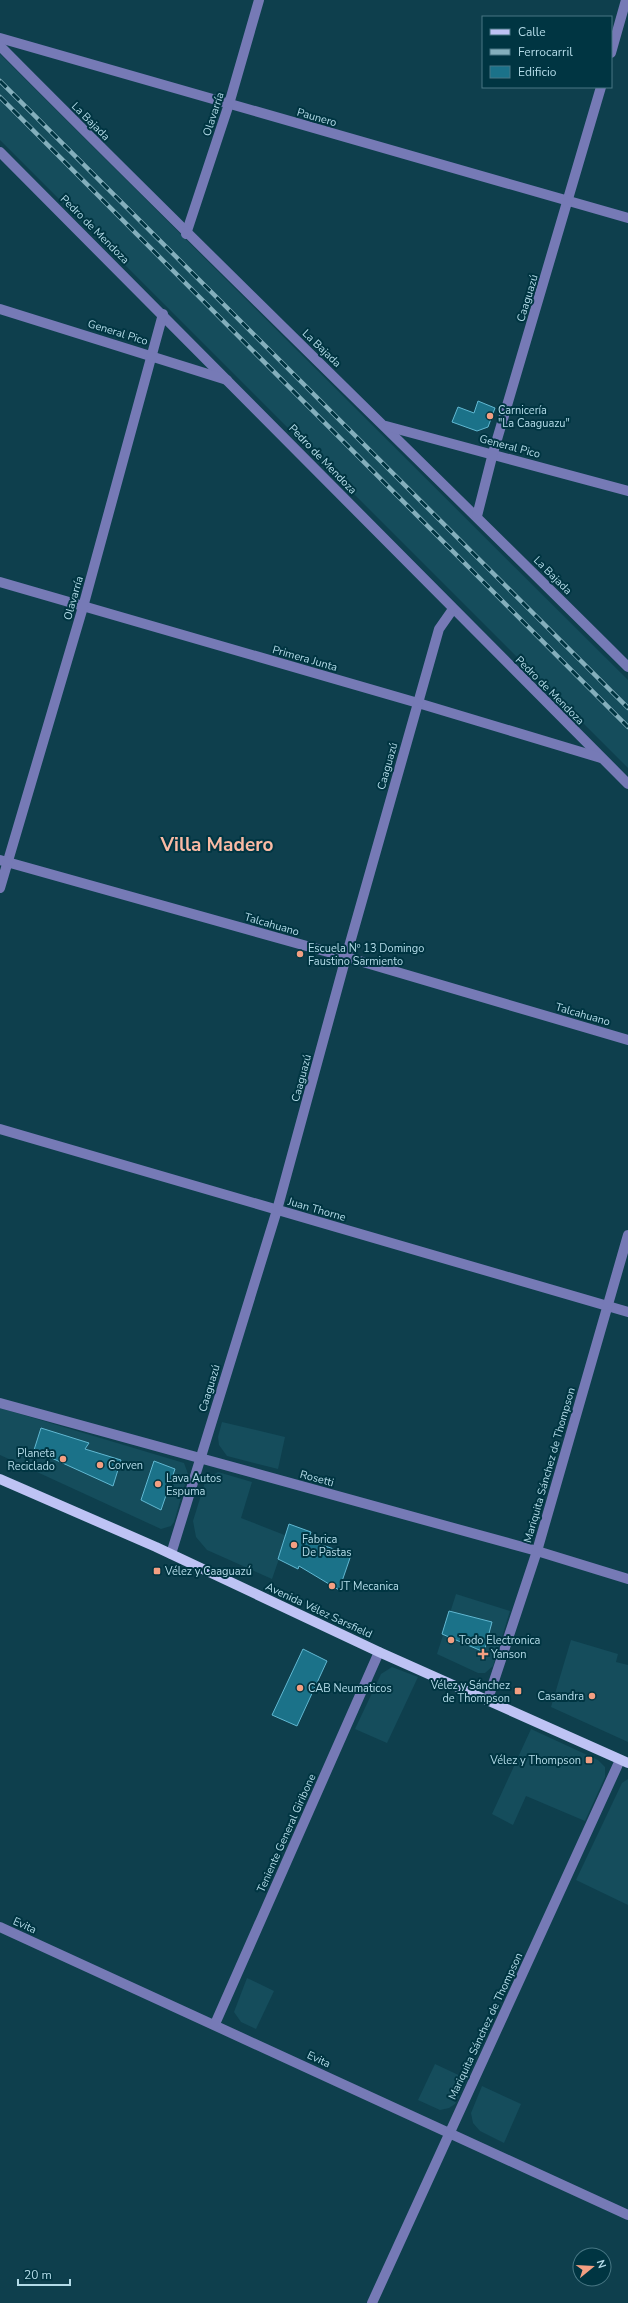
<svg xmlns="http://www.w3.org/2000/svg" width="628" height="2303" viewBox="0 0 628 2303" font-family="'Nunito Sans',sans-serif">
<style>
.built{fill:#154d5c}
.building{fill:#1b7289;stroke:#61b8d2}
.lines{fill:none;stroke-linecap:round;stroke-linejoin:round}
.minor{stroke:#767ab6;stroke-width:10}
.major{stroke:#bec3f4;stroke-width:10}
.rail-casing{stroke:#84afbc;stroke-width:4.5}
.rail{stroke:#003542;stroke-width:3;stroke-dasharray:9;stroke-linecap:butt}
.poi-dot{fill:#f39f82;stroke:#003542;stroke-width:1.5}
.labels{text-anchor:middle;stroke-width:4;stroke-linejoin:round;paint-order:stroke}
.street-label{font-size:11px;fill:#b3dbe8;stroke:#003542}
.poi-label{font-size:11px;fill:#b3dbe8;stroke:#003542;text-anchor:start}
.town-label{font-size:19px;font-weight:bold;fill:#fabaa4;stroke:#003542}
</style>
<rect width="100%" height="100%" fill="#0e3f4d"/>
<g class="built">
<path d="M0 54 628 680V768L0 140Z"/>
<path d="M0 1408 184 1463 188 1474 174 1522 171 1526 161 1529 0 1455Z"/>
<path d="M222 1422 285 1437 278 1469 227 1456 219 1445 218 1437Z"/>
<path d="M218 1472 252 1482 241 1518 287 1536 272 1579 207 1550 196 1537 193 1521 206 1479Z"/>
<path d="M456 1594 510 1611 493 1666 485 1673H478L437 1654Z"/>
<path d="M571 1640 618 1654 616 1662 628 1665V1742L551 1707Z"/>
<path d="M392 1667 418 1677 387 1743 355 1729 381 1674Z"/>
<path d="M531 1729 598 1760 605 1767V1777L585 1821 526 1796 513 1825 492 1814Z"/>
<path d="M628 1779V1905L576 1880 622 1783Z"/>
<path d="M247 1978 274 1991 256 2029 241 2022 234 2012Z"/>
<path d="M435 2064 467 2079 455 2104 449 2108 440 2110 418 2100Z"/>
<path d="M482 2086 521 2104 504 2143 480 2131 473 2123 471 2113Z"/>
</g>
<g class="building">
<path d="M478 401 495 408 488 427 477 431 452 422 458 407 474 413Z"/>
<path d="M41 1428 89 1443 85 1449 121 1460 113 1486 34 1450Z"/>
<path d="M154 1461 175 1469 161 1510 141 1500Z"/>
<path d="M289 1524 311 1532 308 1540 351 1555 339 1590 299 1566 298 1569 278 1559Z"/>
<path d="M449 1611 492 1622 484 1652 442 1634Z"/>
<path d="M303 1649 327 1661 297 1726 272 1715Z"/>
</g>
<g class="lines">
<g class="minor">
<path d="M0 38 628 218"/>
<path d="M0 46C207 255 419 459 628 667"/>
<path d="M611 53 626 0"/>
<path d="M0 152 628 784"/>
<path d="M186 234 229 104 259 0"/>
<path d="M0 309 227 380"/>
<path d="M386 426 628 491"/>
<path d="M477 516 493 453 601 87"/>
<path d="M0 582 418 703 601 758"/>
<path d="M0 860 346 957 628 1040"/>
<path d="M0 888 83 607 163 314"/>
<path d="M0 1129 628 1312"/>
<path d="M0 1403 537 1551 628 1579"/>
<path d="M171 1554 277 1210 346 957 439 629 453 609"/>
<path d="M488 1699 537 1551 628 1235"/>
<path d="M0 1927 628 2215"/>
<path d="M215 2024 379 1652"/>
<path d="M372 2303 620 1760"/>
</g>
<path class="major" d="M0 1479 156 1547 379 1652 628 1763"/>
<defs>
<g id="rail">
<path d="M0 81 628 708"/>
<path d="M0 97 628 727"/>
</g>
</defs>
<use href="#rail" class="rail-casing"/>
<use href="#rail" class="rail"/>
</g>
<g class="poi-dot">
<circle cx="490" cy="416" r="4"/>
<circle cx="300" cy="954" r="4"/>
<circle cx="63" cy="1459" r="4"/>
<circle cx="100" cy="1465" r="4"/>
<circle cx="158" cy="1484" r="4"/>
<circle cx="294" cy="1545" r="4"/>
<rect x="153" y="1567" width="8" height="8" rx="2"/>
<circle cx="332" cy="1586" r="4"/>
<circle cx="451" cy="1640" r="4"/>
<path d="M481 1648h4v4h4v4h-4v4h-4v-4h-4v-4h4z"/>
<circle cx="300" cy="1688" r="4"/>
<rect x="514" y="1687" width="8" height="8" rx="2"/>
<circle cx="592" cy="1696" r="4"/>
<rect x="585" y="1756" width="8" height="8" rx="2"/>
</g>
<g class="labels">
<g class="street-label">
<text transform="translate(213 114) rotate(-72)" y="4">Olavarría</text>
<text transform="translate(317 117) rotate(16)" y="4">Paunero</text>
<text transform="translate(91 121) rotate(45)" y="4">La Bajada</text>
<text transform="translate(95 229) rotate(45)" y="4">Pedro de Mendoza</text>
<text transform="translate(527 298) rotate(-73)" y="4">Caaguazú</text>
<text transform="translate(118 332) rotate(17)" y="4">General Pico</text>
<text transform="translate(322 348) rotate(44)" y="4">La Bajada</text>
<text transform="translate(510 446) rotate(15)" y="4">General Pico</text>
<text transform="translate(323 459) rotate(46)" y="4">Pedro de Mendoza</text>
<text transform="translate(553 575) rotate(45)" y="4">La Bajada</text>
<text transform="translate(73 598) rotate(-74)" y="4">Olavarría</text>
<text transform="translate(305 658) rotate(16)" y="4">Primera Junta</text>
<text transform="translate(550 690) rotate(45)" y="4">Pedro de Mendoza</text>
<text transform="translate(387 766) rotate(-74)" y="4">Caaguazú</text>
<text transform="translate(272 924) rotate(16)" y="4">Talcahuano</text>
<text transform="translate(583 1014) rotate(16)" y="4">Talcahuano</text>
<text transform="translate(301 1078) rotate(-75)" y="4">Caaguazú</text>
<text transform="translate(317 1209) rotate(16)" y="4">Juan Thorne</text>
<text transform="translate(209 1388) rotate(-73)" y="4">Caaguazú</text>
<text transform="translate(549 1465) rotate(-74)" y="4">Mariquita Sánchez de Thompson</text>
<text transform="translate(317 1478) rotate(15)" y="4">Rosetti</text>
<text transform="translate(319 1610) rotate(25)" y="4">Avenida Vélez Sarsfield</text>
<text transform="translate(286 1833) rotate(-66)" y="4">Teniente General Giribone</text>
<text transform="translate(25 1925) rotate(24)" y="4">Evita</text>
<text transform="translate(485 2026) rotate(-65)" y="4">Mariquita Sánchez de Thompson</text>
<text transform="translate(319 2059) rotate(25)" y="4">Evita</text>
</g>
<g class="poi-label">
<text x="498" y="414">Carnicería<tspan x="498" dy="13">"La Caaguazu"</tspan></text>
<text x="308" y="952">Escuela Nº 13 Domingo<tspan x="308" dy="13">Faustino Sarmiento</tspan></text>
<text x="55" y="1457" text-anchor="end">Planeta<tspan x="55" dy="13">Reciclado</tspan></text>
<text x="108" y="1469">Corven</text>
<text x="166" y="1482">Lava Autos<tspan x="166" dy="13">Espuma</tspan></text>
<text x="302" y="1543">Fabrica<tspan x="302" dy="13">De Pastas</tspan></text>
<text x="165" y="1575">Vélez y Caaguazú</text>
<text x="340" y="1590">JT Mecanica</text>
<text x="459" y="1644">Todo Electronica</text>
<text x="491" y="1658">Yanson</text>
<text x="510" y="1689" text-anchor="end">Vélez y Sánchez<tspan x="510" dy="13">de Thompson</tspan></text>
<text x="308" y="1692">CAB Neumaticos</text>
<text x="584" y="1700" text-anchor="end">Casandra</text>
<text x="581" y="1764" text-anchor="end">Vélez y Thompson</text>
</g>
<g class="town-label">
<text x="217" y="851">Villa Madero</text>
</g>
</g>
<rect x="482" y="16" width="130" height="72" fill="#003542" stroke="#487784"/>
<rect x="490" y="29" width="20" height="6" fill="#bec3f4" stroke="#487784"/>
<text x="518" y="36" font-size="12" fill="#b3dbe8">Calle</text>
<rect x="490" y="49" width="20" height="6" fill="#84afbc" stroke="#487784"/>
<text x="518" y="56" font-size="12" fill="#b3dbe8">Ferrocarril</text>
<rect x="490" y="66" width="20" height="12" fill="#1b7289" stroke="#487784"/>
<text x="518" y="76" font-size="12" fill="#b3dbe8">Edificio</text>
<g transform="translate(592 2267) rotate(72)"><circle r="19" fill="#003542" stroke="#487784"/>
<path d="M0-3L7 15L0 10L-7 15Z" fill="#f39f82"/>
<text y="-6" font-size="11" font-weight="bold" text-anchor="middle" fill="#b3dbe8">N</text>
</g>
<path d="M18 2279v6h52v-6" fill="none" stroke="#b3dbe8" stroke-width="2"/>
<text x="24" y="2279" font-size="12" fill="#b3dbe8" stroke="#003542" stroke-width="3" paint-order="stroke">20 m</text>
</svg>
